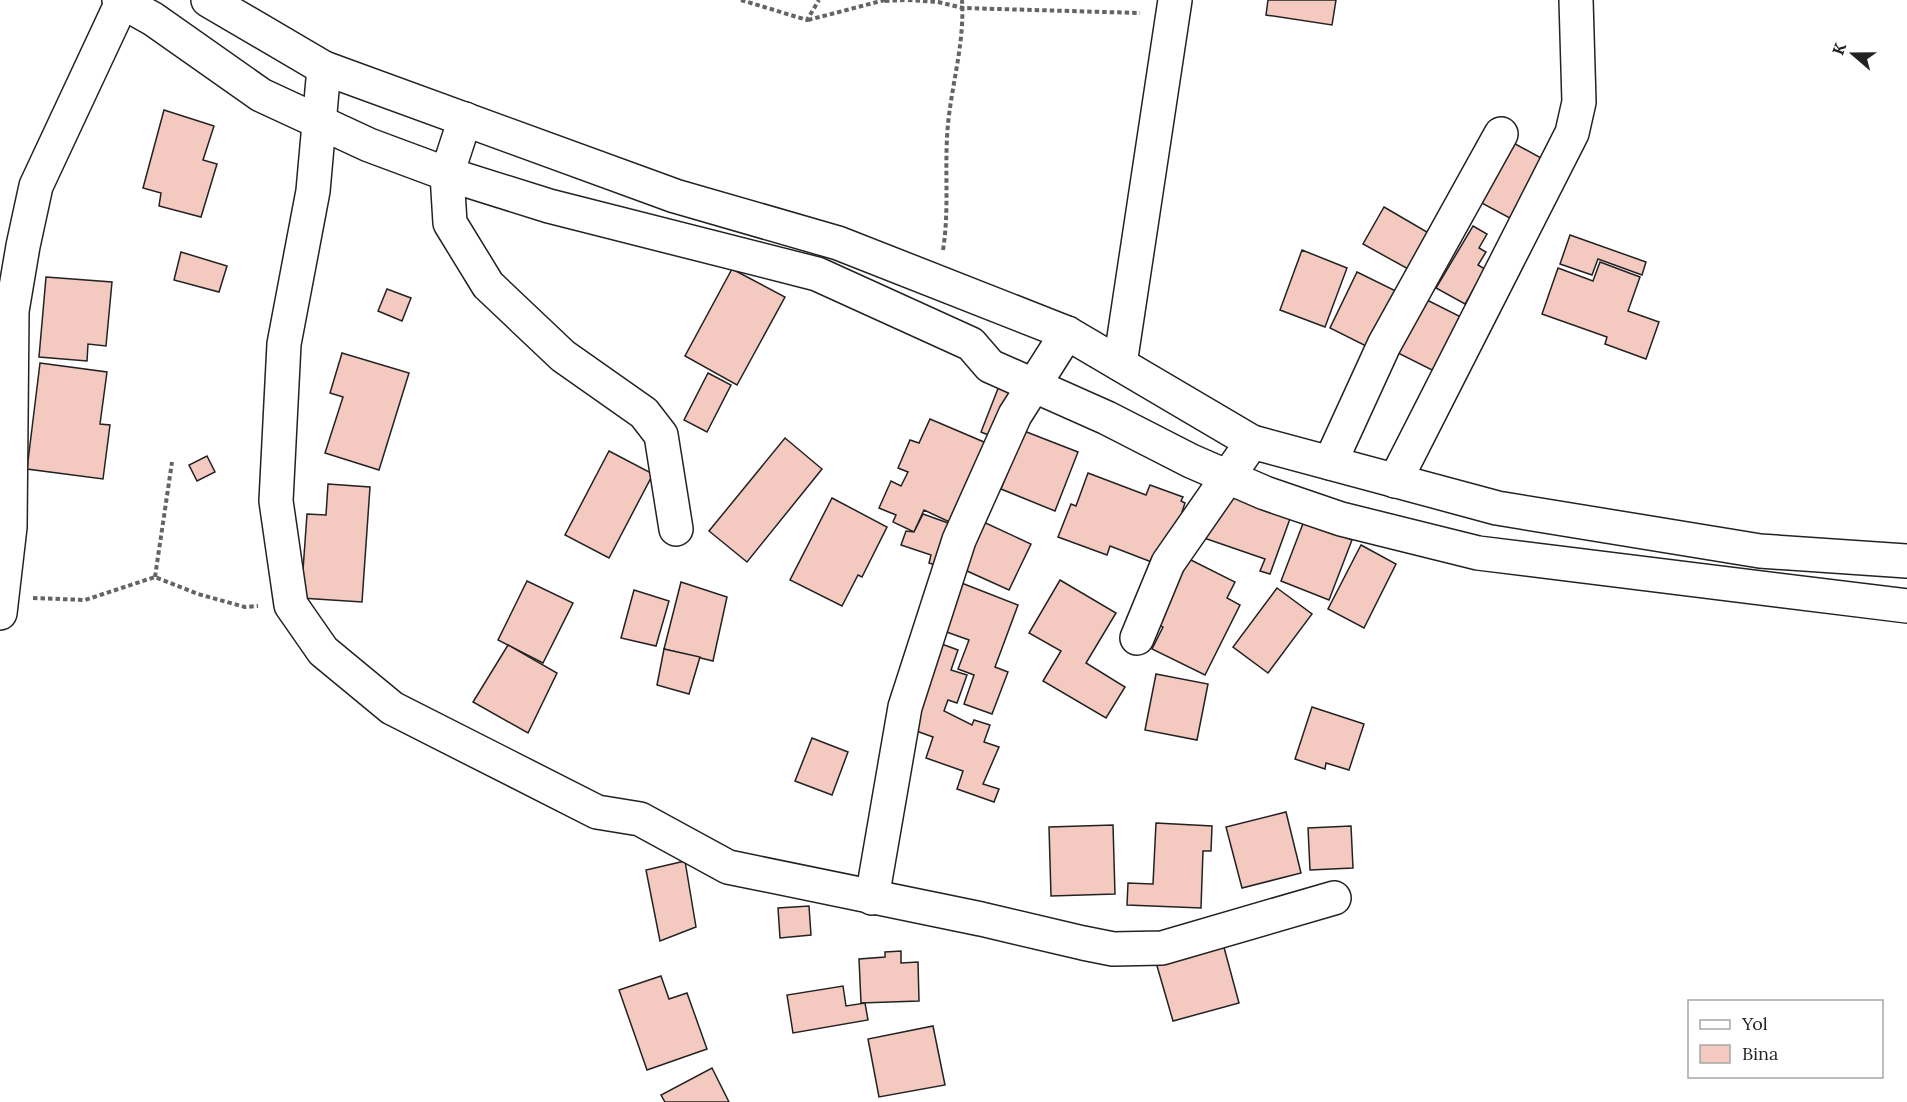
<svg xmlns="http://www.w3.org/2000/svg" width="1907" height="1102" viewBox="0 0 1907 1102" font-family="Lora,serif">
<style>
.building{fill:#f3c9c0;stroke:#222;stroke-width:1.5}
.lines{fill:none;stroke-linecap:round;stroke-linejoin:round}
.minor-casing{stroke:#222;stroke-width:36}
.major-casing{stroke:#222;stroke-width:36}
.path{stroke:#646464;stroke-width:4;stroke-dasharray:4.5 3;stroke-linecap:butt}
.minor{stroke:#fff;stroke-width:33}
.major{stroke:#fff;stroke-width:33}
</style>
<rect width="100%" height="100%" fill="#fff"/>
<g class="building">
<path d="M1268 0H1336L1332 25 1266 15Z"/>
<path d="M164 110 214 126 203 160 217 164 201 217 159 206 161 193 143 188Z"/>
<path d="M1508 140 1552 164 1521 224 1476 200Z"/>
<path d="M1384 207 1439 239 1419 275 1363 244Z"/>
<path d="M1473 226 1487 234 1479 248 1486 252 1478 265 1485 269 1465 304 1436 288Z"/>
<path d="M1570 235 1646 262 1642 275 1598 259 1592 275 1560 264Z"/>
<path d="M1302 250 1347 268 1325 327 1280 310Z"/>
<path d="M181 252 227 266 219 292 174 280Z"/>
<path d="M1600 262 1640 277 1628 311 1659 322 1646 359 1605 344 1607 337 1542 314 1558 268 1593 281Z"/>
<path d="M732 269 785 297 737 385 685 356Z"/>
<path d="M1357 272 1406 296 1378 352 1330 328Z"/>
<path d="M46 277 112 282 106 346 88 344 87 361 39 357Z"/>
<path d="M387 289 411 298 402 321 378 311Z"/>
<path d="M1421 297 1471 322 1444 376 1394 351Z"/>
<path d="M342 353 409 373 379 470 325 453 343 397 330 393Z"/>
<path d="M40 363 107 372 100 424 110 425 103 479 27 469Z"/>
<path d="M708 373 731 385 707 432 684 420Z"/>
<path d="M1001 381 1018 387 996 438 981 432Z"/>
<path d="M930 419 991 445 956 525 924 510 914 532 893 522 896 515 879 508 891 481 901 486 908 472 898 468 910 440 919 443Z"/>
<path d="M1024 431 1078 452 1055 511 1001 489Z"/>
<path d="M785 438 822 469 747 562 709 531Z"/>
<path d="M609 451 653 474 609 558 565 535Z"/>
<path d="M207 456 215 472 197 481 189 465Z"/>
<path d="M1088 473 1146 495 1150 485 1183 497 1181 501 1185 503 1182 512 1188 514 1162 566 1110 546 1107 555 1058 537 1071 504 1076 506Z"/>
<path d="M328 484 370 487 362 602 301 598 307 514 326 515Z"/>
<path d="M1220 491 1291 516 1270 574 1260 571 1265 559 1204 538Z"/>
<path d="M832 498 887 527 862 577 858 575 842 606 790 580Z"/>
<path d="M923 514 951 524 935 565 929 563 931 555 901 545 906 531 914 532Z"/>
<path d="M977 519 1031 544 1009 590 956 566Z"/>
<path d="M1304 521 1352 540 1329 600 1281 581Z"/>
<path d="M1361 545 1396 564 1364 628 1328 609Z"/>
<path d="M1183 556 1235 582 1227 598 1240 605 1205 675 1152 649 1163 627 1151 621Z"/>
<path d="M1060 580 1116 613 1086 663 1125 687 1106 718 1043 681 1061 651 1029 633Z"/>
<path d="M527 581 573 603 543 663 498 640Z"/>
<path d="M681 582 727 597 713 661 664 649Z"/>
<path d="M959 582 1018 605 995 667 1008 672 992 714 964 704 974 675 958 669 969 640 941 630Z"/>
<path d="M1277 588 1312 614 1268 673 1233 647Z"/>
<path d="M634 590 669 601 656 646 621 638Z"/>
<path d="M939 643 958 650 951 670 967 675 957 703 948 700 944 711 972 725 974 720 990 725 984 742 999 747 983 784 999 789 994 802 957 789 963 771 926 758 933 737 908 728Z"/>
<path d="M508 645 557 673 528 733 473 702Z"/>
<path d="M664 649 700 657 689 694 657 685Z"/>
<path d="M1156 674 1208 684 1197 740 1145 730Z"/>
<path d="M1312 707 1364 724 1349 770 1326 763 1325 769 1295 759Z"/>
<path d="M812 738 848 752 832 795 795 781Z"/>
<path d="M1286 812 1301 873 1242 888 1226 827Z"/>
<path d="M1156 823 1212 826 1211 851H1203L1201 908 1127 905 1128 883 1153 884Z"/>
<path d="M1113 825 1115 894 1051 896 1049 827Z"/>
<path d="M1351 826 1353 868 1310 870 1308 828Z"/>
<path d="M685 861 696 927 660 941 646 870Z"/>
<path d="M809 906 811 935 780 938 778 908Z"/>
<path d="M1222 940 1239 1003 1173 1021 1155 959Z"/>
<path d="M901 951V963L918 962 919 1001 861 1003 859 959 885 957V952Z"/>
<path d="M661 976 669 999 687 993 707 1049 647 1070 619 990Z"/>
<path d="M843 986 846 1006 865 1003 868 1020 793 1033 787 995Z"/>
<path d="M933 1026 945 1085 879 1097 868 1039Z"/>
<path d="M712 1068 729 1102H665L661 1095Z"/>
</g>
<g class="lines">
<defs>
<g id="minor">
<path d="M324 68 313 191 284 344 276 501 291 605 323 651 392 708 597 812 640 819 728 867 981 919 1083 943 1113 949 1162 948 1334 898"/>
<path d="M465 119 447 174 450 223 488 285 563 356 644 413 661 435 676 529"/>
<path d="M1120 364 1175 0"/>
<path d="M1330 463 1384 345 1501 134"/>
<path d="M1395 481 1572 133 1579 102 1576 0"/>
<path d="M0 613 10 527 12 311 23 246 36 186 122 2"/>
<path d="M1137 638 1168 563 1252 442"/>
<path d="M872 898 905 707 959 540 1015 415 1067 333"/>
</g>
<g id="major">
<path d="M119 0 153 19 261 95 369 145 447 174 549 206 817 274 971 344 990 366 1107 418 1191 461 1265 493 1341 519 1478 553 1907 606"/>
<path d="M208 0 324 68 675 196 838 243 1067 333 1252 442 1497 508 1760 551 1907 561"/>
</g>
</defs>
<use href="#minor" class="minor-casing"/>
<use href="#major" class="major-casing"/>
<g class="path">
<path d="M741 0 807 20 819 0"/>
<path d="M908 0 938 2 963 8 1140 13"/>
<path d="M885 1 905 0"/>
<path d="M808 20 885 0"/>
<path d="M943 250C949 213 945 176 947 138 949 92 965 47 962 0"/>
<path d="M155 577 172 462"/>
<path d="M33 598 85 600 155 577 198 594 245 607 258 606"/>
</g>
<use href="#minor" class="minor"/>
<use href="#major" class="major"/>
</g>
<rect x="1688" y="1000" width="195" height="78" fill="#ffffff" stroke="#a7a7a7" stroke-width="1.5"/>
<rect x="1700" y="1020" width="30" height="9" fill="#ffffff" stroke="#a7a7a7" stroke-width="1.5"/>
<text x="1742" y="1030" font-size="18" fill="#222222">Yol</text>
<rect x="1700" y="1045" width="30" height="18" fill="#f3c9c0" stroke="#a7a7a7" stroke-width="1.5"/>
<text x="1742" y="1060" font-size="18" fill="#222222">Bina</text>
<g transform="translate(1853 54) rotate(290)" stroke="#ffffff" stroke-width="4.5" paint-order="stroke">
<path d="M0-4.5L10 22L0 15L-10 22Z" fill="#222222"/>
<text y="-9" font-size="16" font-weight="bold" text-anchor="middle" fill="#222222">K</text>
</g>
</svg>
